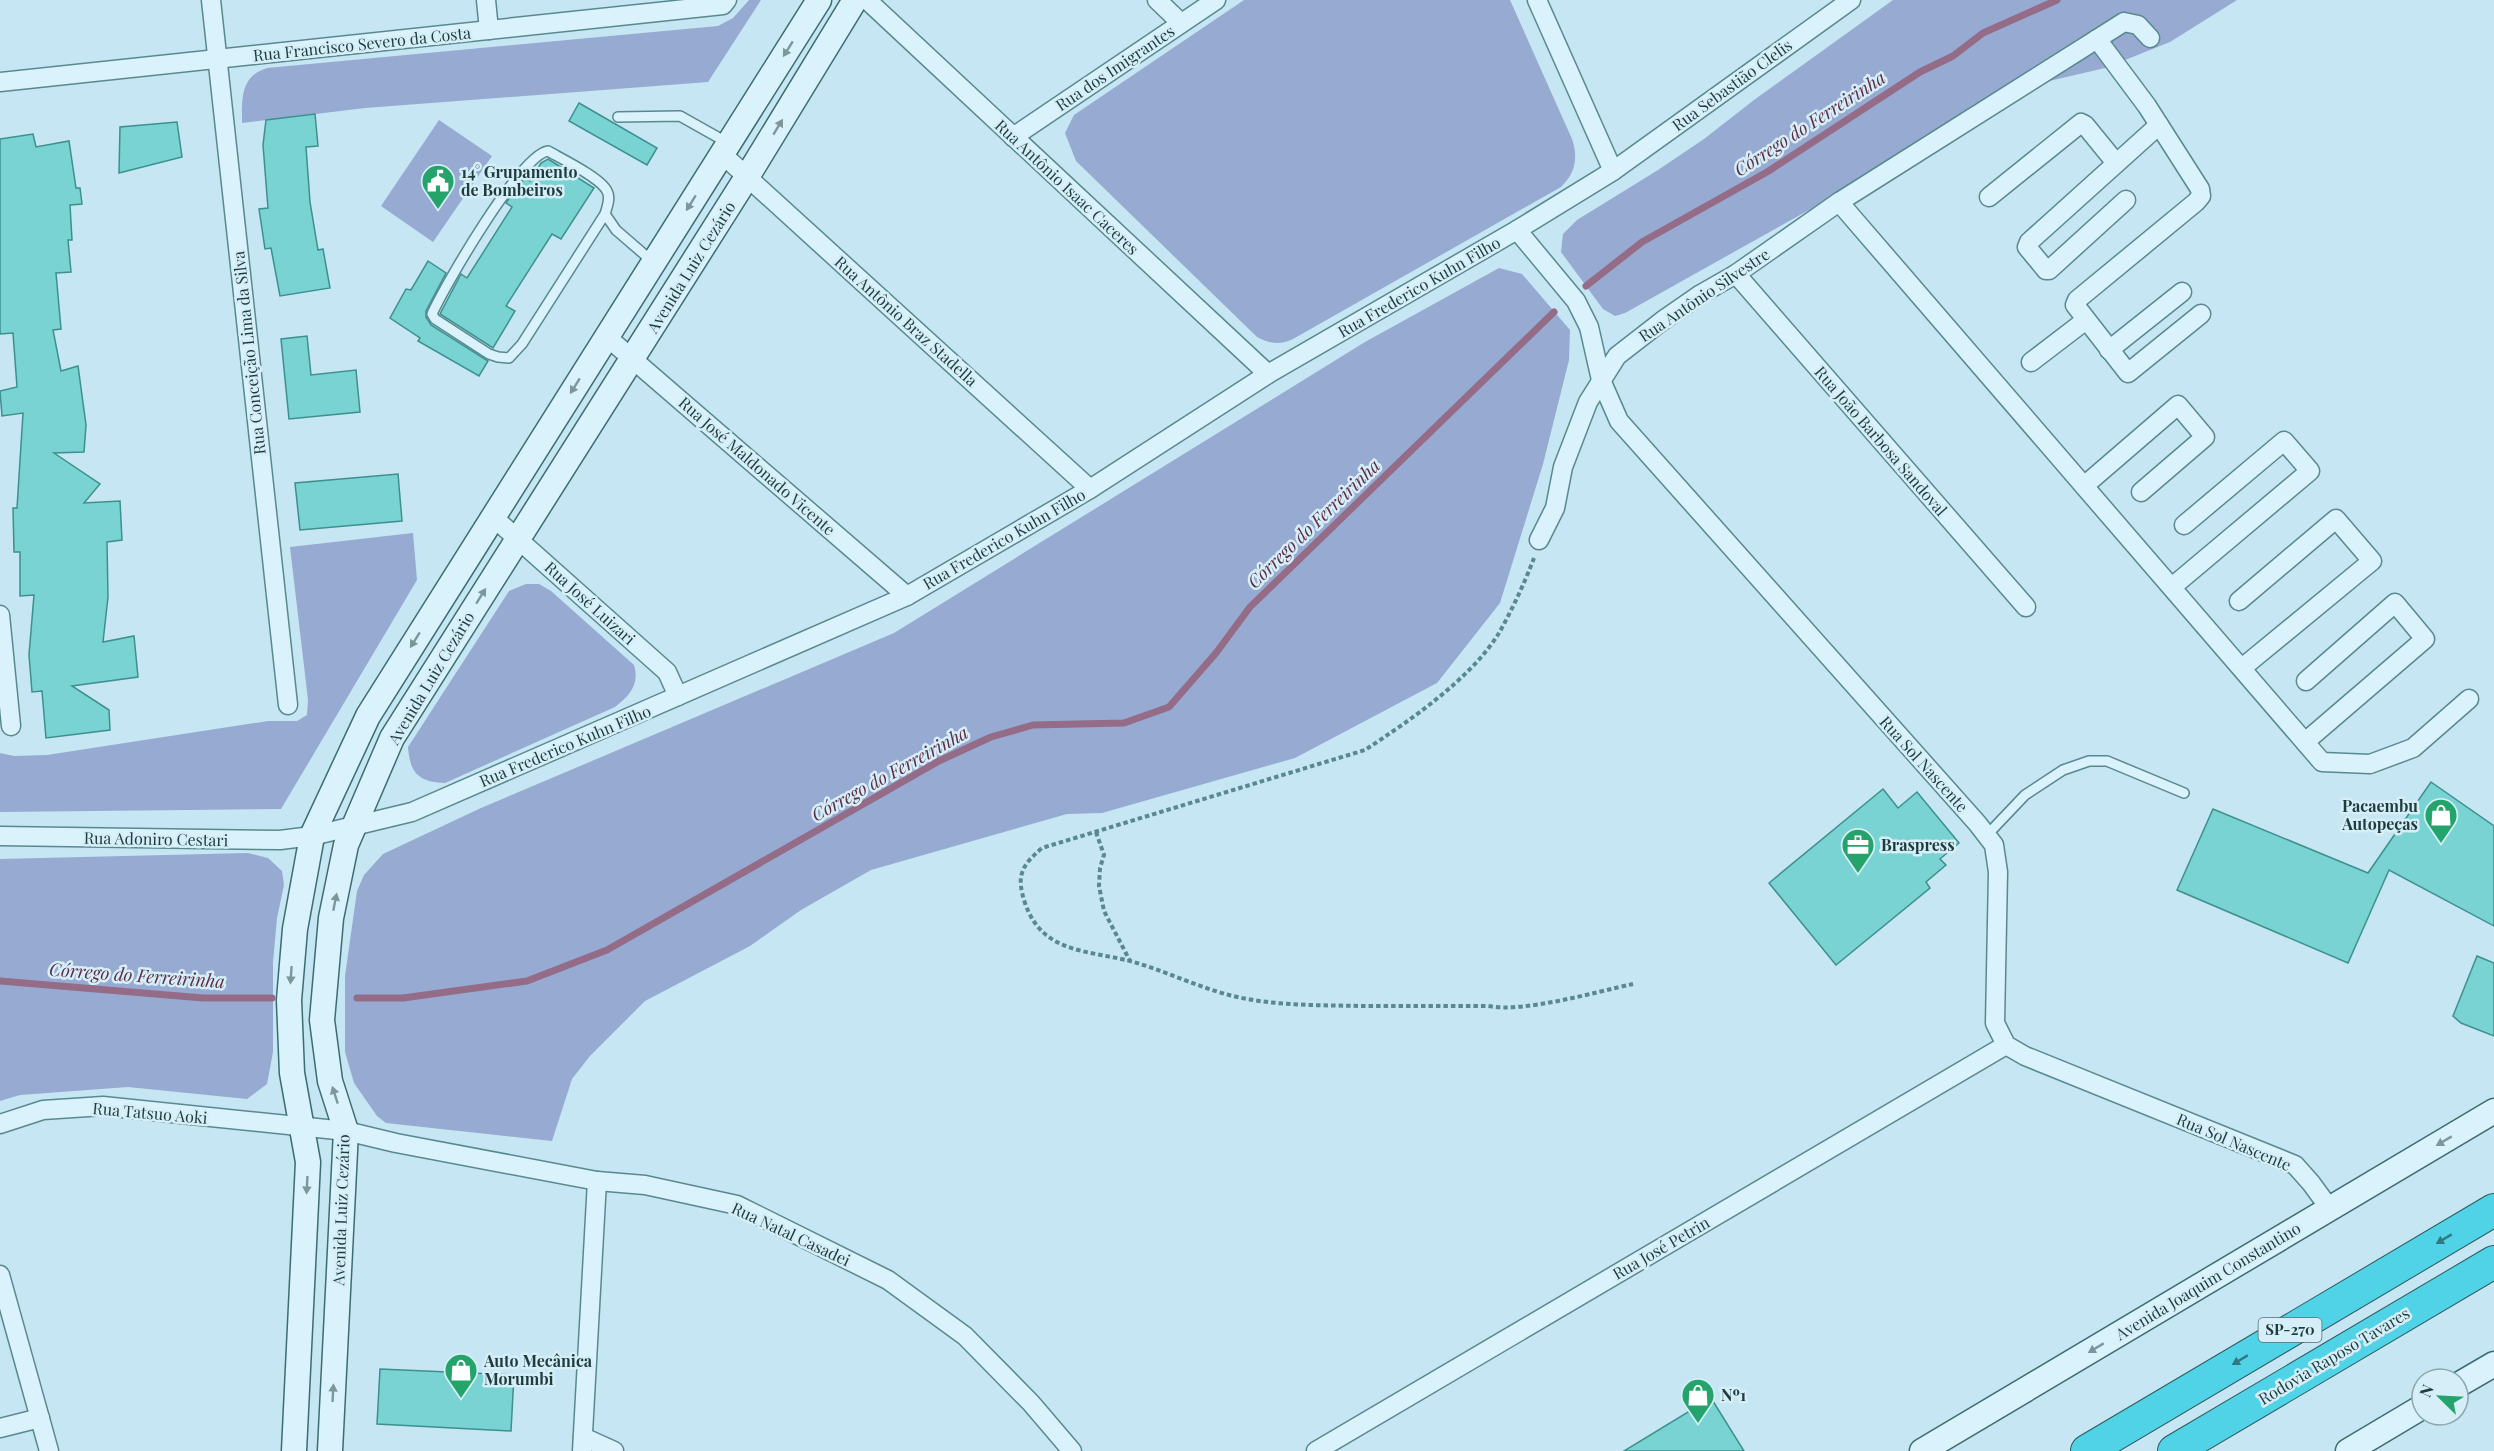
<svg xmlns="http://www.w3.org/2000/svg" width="2494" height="1451" viewBox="0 0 2494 1451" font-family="'Playfair Display',serif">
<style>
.green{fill:#97aad1}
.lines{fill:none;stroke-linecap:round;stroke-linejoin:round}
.stream{stroke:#946c87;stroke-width:7}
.building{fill:#78d3d2;stroke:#3d908d;stroke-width:1.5}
.lane-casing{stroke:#59898f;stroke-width:12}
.street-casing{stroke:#59898f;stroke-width:21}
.secondary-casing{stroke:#3c6d70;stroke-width:27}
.highway-casing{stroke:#2d5a5c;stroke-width:34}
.path{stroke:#59898f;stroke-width:4;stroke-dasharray:4.5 3;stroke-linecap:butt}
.lane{stroke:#d9f2fb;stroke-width:9}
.street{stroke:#d9f2fb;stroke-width:18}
.secondary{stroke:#d9f2fb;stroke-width:24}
.highway{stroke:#50d3e7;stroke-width:32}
.oneway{fill:#7c979c}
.oneway2{fill:#327882}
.labels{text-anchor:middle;stroke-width:5;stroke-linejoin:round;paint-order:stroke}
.shield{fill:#d5eef8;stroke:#557176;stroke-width:1.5}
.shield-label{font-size:15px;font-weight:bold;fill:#1e3c3e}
.street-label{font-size:16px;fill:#1e3c3e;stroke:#d5eef8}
.poi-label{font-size:16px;font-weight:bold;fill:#1e3c3e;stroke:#d5eef8;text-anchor:start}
.water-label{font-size:18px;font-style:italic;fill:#5e2c45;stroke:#d5eef8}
</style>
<rect width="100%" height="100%" fill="#c5e6f2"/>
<g class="green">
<path d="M749 0H761L708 82 365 108 242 123C242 98 240 77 267 68L718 26 733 18Z"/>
<path d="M1244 0H1510L1572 139C1578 157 1576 173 1561 187L1293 339C1281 345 1270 344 1257 337L1076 161 1065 133 1074 115Z"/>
<path d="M1893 0H2237L2170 42 2105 68 2032 85 1625 313 1615 316 1603 309 1561 252 1563 234 1577 220 1658 170 1704 139 1754 100Z"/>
<path d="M439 120 492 156 433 242 381 206Z"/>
<path d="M1499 268 1522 274 1570 330 1569 360 1543 464 1500 603 1437 683 1295 758 1102 813 1067 814 871 870 801 910 750 946 645 1001 590 1056 572 1079 552 1141 386 1123 377 1116 354 1083 345 1052V976L357 891 364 875 383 854 481 808 894 633 1365 342Z"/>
<path d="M413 533 417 580 281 809 0 812V753L14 756 47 755 268 721H297L307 715 308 700 290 547Z"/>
<path d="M526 584H539L551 591 634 665C640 685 629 696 615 707L445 783C418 782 410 773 408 747L509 591Z"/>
<path d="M248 853 268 858 282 871 284 885 277 918 273 962V1052L267 1084 247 1099 128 1087 20 1095 0 1101V859Z"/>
</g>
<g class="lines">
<g class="stream">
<path d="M1586 286 1642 242 1767 172 1920 72 1953 56 1983 33 2057 0"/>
<path d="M0 981 203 998H272"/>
<path d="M357 998H403L527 981 607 950 939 761 991 737 1033 725 1124 723 1169 707 1216 653 1250 607 1554 312"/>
</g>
</g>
<g class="building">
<path d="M579 103 657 148 647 165 569 121Z"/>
<path d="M315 114 318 146 306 147 310 202 318 250 323 249 330 288 280 296 271 248 265 249 259 209 268 208 263 145 266 120Z"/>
<path d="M177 122 182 157 119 173 120 127Z"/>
<path d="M33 134 36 147 69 141 76 188H80L82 204 70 205 72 240H68L71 272 56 273 61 329 53 330 61 371 78 366 86 425 84 452 54 453 100 484 84 503 120 501 122 540 107 542 108 597 103 642 134 636 138 677 72 686 109 710 110 730 46 738 42 691 32 692 29 655 34 595 20 596V552H14L13 508H17L23 413 2 416 0 391 17 387 13 333 0 334V139Z"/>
<path d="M548 159 594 188 561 239 552 234 506 306 515 311 493 348 440 314 461 274 467 278 512 207 506 203 508 200 525 178 530 181 541 163Z"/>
<path d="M428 261 446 273 426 311V317L431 325 488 361 479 376 418 341 420 338 390 318 406 289 411 290Z"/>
<path d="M307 336 311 375 356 370 360 412 289 419 281 339Z"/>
<path d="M398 474 402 521 300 530 295 483Z"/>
<path d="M2431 782 2494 826V926L2389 870 2348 963 2177 890 2213 809 2368 873Z"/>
<path d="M1883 789 1898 808 1917 792 1959 843 1940 859 1946 865 1926 882 1930 888 1836 965 1769 883Z"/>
<path d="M2477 956 2494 963V1036L2461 1023 2453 1016Z"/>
<path d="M380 1369 514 1375 511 1431 377 1424Z"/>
<path d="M1711 1398 1744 1451H1624Z"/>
</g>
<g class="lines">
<defs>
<g id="lane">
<path d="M618 117 680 116 728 143"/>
<path d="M605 214 522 344 509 358 498 357 489 354 435 319 432 314C445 285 521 154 548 151 562 159 601 178 607 191 611 198 607 207 605 214L616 230 653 262"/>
<path d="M1987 835 2025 795 2063 770 2089 761H2107L2184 793"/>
</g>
<g id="street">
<path d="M211 0 288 705"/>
<path d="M486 0 489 30"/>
<path d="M867 0 1268 374"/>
<path d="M1157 0 1181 23"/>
<path d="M1537 0 1613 171"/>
<path d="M2097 39 2147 106 2200 189 2201 196 2196 202 2077 300 2075 305 2128 373 2201 314"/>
<path d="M0 82 723 5 727 0"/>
<path d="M1013 137 1216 0"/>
<path d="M722 154 1090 489"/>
<path d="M1989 197 2081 123 2085 125 2116 163"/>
<path d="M2126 200 2049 270H2046L2027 247 2029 242 2159 125"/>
<path d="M1839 202 2322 762 2370 764 2413 748 2469 699"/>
<path d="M1517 230 1576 301 1589 327 1601 380 1619 421 1977 823 1994 845 1998 872 1995 1023 2006 1045 2025 1056 2295 1165 2311 1183 2330 1209"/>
<path d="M1736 274 2026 607"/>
<path d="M607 337 907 596"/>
<path d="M2109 350 2182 292"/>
<path d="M2031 362 2086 320"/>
<path d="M2084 486 2178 405 2205 437 2141 492"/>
<path d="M493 517 667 672 678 696"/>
<path d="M1539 540 1555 508 1563 467 1588 402 1617 356 1662 321 1701 294 1736 274 1839 202 2124 22 2138 25 2150 38"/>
<path d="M2172 587 2310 471 2284 441 2184 525"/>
<path d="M2239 601 2336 519 2372 561 2242 668"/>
<path d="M0 615 11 726"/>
<path d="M2305 742 2425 639 2395 603 2306 681"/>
<path d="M0 836 280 840 312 836 412 812 907 596 1090 489 1268 374 1517 230 1613 171 1851 0"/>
<path d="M0 1124 43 1110 103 1106 346 1131 396 1143 597 1181 645 1185 737 1205 888 1280 965 1336 1031 1403 1072 1451"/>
<path d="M0 1275 49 1451"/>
<path d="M0 1428 40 1418"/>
<path d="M583 1437 614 1451"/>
<path d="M582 1451 597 1181"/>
<path d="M1316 1451 2006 1045"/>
</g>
<g id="secondary">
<path d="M2458 1385 2494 1364"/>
<path d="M294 1451 308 1162 292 1073 289 1000 295 929 312 836 368 716 819 0"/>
<path d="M330 1451 346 1131 330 1081 322 1020 331 918 346 845 392 738 747 177 855 0"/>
<path d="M1922 1451 2494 1111"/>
<path d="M2348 1451 2422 1407"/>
</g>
<g id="highway">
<path d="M2087 1451 2494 1210"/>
<path d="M2174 1451 2494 1262"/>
</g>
</defs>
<use href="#lane" class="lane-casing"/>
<use href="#street" class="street-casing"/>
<use href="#secondary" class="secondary-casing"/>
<use href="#highway" class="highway-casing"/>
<g class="path">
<path d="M1534 558C1525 582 1512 610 1499 633 1471 679 1409 721 1365 750L1042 848C1021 866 1016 876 1025 903 1042 953 1086 950 1130 961 1163 970 1195 986 1229 995 1271 1006 1317 1005 1360 1006 1403 1006 1445 1006 1488 1006 1524 1013 1595 992 1633 984"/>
<path d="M1096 832 1104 855 1100 868 1099 886 1104 911 1130 961"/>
</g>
<use href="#lane" class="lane"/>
<use href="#street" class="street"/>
<use href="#secondary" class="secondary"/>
<use href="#highway" class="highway"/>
</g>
<defs><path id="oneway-solid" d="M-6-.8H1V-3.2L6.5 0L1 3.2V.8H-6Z" transform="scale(1.5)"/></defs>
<g class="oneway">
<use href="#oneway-solid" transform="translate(788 49) rotate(122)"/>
<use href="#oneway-solid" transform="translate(778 127) rotate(-59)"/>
<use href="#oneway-solid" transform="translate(691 203) rotate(122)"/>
<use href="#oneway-solid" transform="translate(575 386) rotate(122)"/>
<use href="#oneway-solid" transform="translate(481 596) rotate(-58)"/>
<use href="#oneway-solid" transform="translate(415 640) rotate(122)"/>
<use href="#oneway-solid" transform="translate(335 902) rotate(-79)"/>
<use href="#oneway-solid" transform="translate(291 975) rotate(94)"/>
<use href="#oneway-solid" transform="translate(335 1095) rotate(-108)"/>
<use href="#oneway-solid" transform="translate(2444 1141) rotate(149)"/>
<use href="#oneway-solid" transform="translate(307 1185) rotate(93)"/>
<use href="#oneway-solid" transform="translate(2096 1348) rotate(149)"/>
<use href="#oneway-solid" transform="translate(333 1393) rotate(-87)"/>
</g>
<g class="oneway2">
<use href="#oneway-solid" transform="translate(2444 1239) rotate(149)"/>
<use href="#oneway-solid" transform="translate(2240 1360) rotate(149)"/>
</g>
<defs>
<symbol id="civic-pin" viewBox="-11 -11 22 30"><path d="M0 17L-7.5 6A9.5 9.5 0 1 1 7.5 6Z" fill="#24a36b" stroke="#d5eef8"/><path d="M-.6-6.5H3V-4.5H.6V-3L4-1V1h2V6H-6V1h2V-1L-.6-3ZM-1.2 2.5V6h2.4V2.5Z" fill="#fff"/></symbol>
<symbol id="shop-pin" viewBox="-11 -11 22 30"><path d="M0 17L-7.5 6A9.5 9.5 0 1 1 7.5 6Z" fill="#24a36b" stroke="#d5eef8"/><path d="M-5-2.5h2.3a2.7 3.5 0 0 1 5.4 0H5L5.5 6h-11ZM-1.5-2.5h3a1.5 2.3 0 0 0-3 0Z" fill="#fff"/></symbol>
<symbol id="office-pin" viewBox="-11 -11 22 30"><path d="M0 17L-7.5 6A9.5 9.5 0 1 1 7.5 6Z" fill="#24a36b" stroke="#d5eef8"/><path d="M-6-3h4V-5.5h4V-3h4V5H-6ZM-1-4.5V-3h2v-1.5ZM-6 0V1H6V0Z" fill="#fff"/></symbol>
</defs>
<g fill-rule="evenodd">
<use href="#civic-pin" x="419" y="162" width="38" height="52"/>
<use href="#shop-pin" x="2422" y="796" width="38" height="52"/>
<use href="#office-pin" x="1839" y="826" width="38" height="52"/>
<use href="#shop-pin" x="442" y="1351" width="38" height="52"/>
<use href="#shop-pin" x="1679" y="1376" width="38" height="52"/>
</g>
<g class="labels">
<rect class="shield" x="2258.5" y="1318" width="63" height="24" rx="4.5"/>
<g class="shield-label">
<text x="2290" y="1335">SP-270</text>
</g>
<g class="street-label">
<text transform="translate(362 44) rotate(-6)" y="6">Rua Francisco Severo da Costa</text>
<text transform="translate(1115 68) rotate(-34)" y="6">Rua dos Imigrantes</text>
<text transform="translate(1732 85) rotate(-36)" y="6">Rua Sebastião Clelis</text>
<text transform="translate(1067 187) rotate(43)" y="6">Rua Antônio Isaac Caceres</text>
<text transform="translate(691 267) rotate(-58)" y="6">Avenida Luiz Cezário</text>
<text transform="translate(1419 287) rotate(-30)" y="6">Rua Frederico Kuhn Filho</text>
<text transform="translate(1704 295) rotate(-34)" y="6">Rua Antônio Silvestre</text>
<text transform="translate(906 321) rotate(42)" y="6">Rua Antônio Braz Stadella</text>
<text transform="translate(249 353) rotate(-96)" y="6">Rua Conceição Lima da Silva</text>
<text transform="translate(1881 441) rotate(49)" y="6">Rua João Barbosa Sandoval</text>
<text transform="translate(757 466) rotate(41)" y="6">Rua José Maldonado Vicente</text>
<text transform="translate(1004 539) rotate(-30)" y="6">Rua Frederico Kuhn Filho</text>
<text transform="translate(590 603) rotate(42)" y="6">Rua José Luizari</text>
<text transform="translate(431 678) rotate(-59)" y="6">Avenida Luiz Cezário</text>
<text transform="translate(565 746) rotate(-23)" y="6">Rua Frederico Kuhn Filho</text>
<text transform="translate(1924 764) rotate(48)" y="6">Rua Sol Nascente</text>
<text transform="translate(156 839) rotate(1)" y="6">Rua Adoniro Cestari</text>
<text transform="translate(150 1113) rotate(5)" y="6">Rua Tatsuo Aoki</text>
<text transform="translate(2234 1142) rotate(23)" y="6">Rua Sol Nascente</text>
<text transform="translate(341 1210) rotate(-88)" y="6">Avenida Luiz Cezário</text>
<text transform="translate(791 1234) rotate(25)" y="6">Rua Natal Casadei</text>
<text transform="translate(1661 1248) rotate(-30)" y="6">Rua José Petrin</text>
<text transform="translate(2208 1281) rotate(-31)" y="6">Avenida Joaquim Constantino</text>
<text transform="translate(2334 1356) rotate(-31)" y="6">Rodovia Raposo Tavares</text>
</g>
<g class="poi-label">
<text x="461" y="178">14° Grupamento<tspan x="461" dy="18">de Bombeiros</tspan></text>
<text x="2418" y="812" text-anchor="end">Pacaembu<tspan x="2418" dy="18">Autopeças</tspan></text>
<text x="1881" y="851">Braspress</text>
<text x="484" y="1367">Auto Mecânica<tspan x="484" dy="18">Morumbi</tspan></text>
<text x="1721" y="1401">Nº1</text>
</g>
<g class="water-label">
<text transform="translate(1810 124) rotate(-33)" y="6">Córrego do Ferreirinha</text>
<text transform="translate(1314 524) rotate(-44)" y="6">Córrego do Ferreirinha</text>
<text transform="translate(890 774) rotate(-29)" y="6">Córrego do Ferreirinha</text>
<text transform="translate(137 976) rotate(4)" y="6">Córrego do Ferreirinha</text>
</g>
</g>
<g transform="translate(2440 1397) rotate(294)"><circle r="28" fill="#d5eef8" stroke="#8ca7ae" stroke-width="1.5"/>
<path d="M0-4.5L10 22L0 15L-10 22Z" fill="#24a36b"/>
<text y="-9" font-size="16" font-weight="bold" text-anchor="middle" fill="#1e3c3e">N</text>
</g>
</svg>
